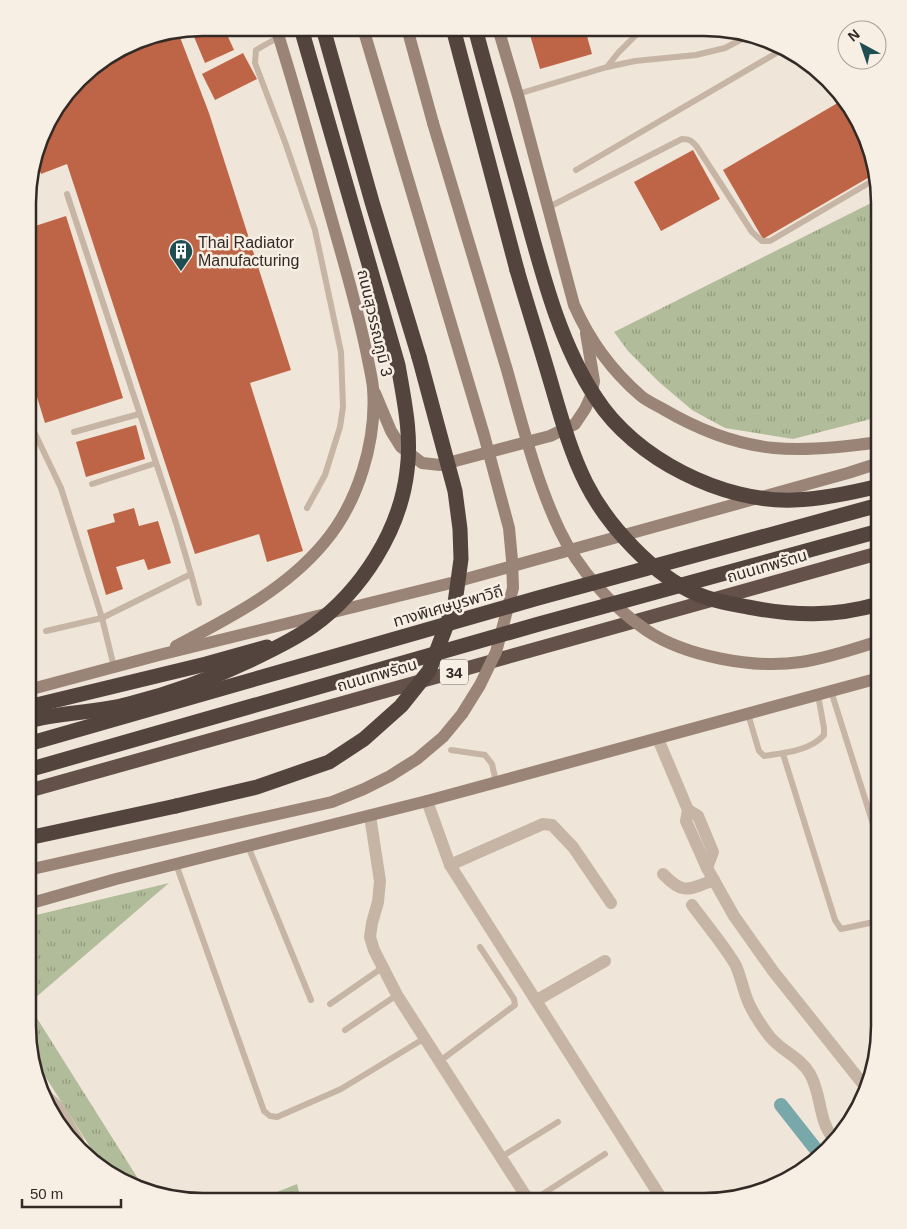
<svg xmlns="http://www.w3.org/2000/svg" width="907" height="1229" font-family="Arial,'Noto Sans Thai',sans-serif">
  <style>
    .grass { fill: url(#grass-tufts) }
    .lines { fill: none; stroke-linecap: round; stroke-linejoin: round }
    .canal { stroke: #79a8aa; stroke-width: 14 }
    .building { fill: #bf6547 }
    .service { stroke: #c6b5a5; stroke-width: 6 }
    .minor { stroke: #c6b5a5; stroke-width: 12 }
    .secondary { stroke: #9a8477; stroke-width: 12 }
    .trunk { stroke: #64524a; stroke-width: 14 }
    .motorway { stroke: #53443d; stroke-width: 15 }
    .secondary-bridge { stroke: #9a8477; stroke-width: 12 }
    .motorway-bridge { stroke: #53443d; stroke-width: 15 }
    .labels { text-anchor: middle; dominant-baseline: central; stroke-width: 5; stroke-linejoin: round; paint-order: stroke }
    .shield { fill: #f7efe4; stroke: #6e655f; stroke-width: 1 }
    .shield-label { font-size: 15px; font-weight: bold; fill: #332a26 }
    .poi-label { font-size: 16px; fill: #332a26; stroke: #f7efe4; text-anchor: start }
    .street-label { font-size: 16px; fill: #332a26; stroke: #f7efe4 }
    .rim { fill: none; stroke: #332a26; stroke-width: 2.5 }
  </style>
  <defs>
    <pattern id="grass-tufts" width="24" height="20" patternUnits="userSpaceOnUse" patternTransform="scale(1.25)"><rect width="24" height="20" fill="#b1bd9a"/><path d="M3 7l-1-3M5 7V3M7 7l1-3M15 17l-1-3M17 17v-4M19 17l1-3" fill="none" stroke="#919a7d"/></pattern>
  </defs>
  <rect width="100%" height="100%" fill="#efe5d8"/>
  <g class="grass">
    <polygon points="879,199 879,417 793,439 725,428 692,410 659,382 628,351 614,332"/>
    <polygon points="169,883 28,1004 142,1185 106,1172 36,1062 28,1026 28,917"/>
    <polygon points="297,1184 301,1200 257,1200"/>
  </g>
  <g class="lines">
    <polyline class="canal" points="781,1105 818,1152"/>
  </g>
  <g class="building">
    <polygon points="203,28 224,28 234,50 205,63 192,32"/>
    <polygon points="528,28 585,29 592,54 540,69"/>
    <polygon points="178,32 209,113 291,370 250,383 303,551 267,562 259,534 195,554 67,164 41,174 36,161 51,116 88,71 146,37"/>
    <polygon points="243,53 257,79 215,100 202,74"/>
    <polygon points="841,101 861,125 873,175 763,239 723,170"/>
    <polygon points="693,150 720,199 661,231 634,182"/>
    <polygon points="66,216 123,398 45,423 29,371 29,228"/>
    <polygon points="136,425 145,459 86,477 76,442"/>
    <polygon points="134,508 139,526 158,521 171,563 148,570 144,559 116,567 123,589 106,595 87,530 115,522 113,514"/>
  </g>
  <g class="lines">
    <g class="service">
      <polyline points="279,37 256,50 255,63 285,142 315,230 341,352 343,407 340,427 325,475 307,508"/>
      <polyline points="607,67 618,53 642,29"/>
      <polyline points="518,94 607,67 635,61 696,55 725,48 746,37"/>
      <polyline points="576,170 780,51"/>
      <path d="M547,208L682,139C690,139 692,141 697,147L752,232L762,241H770L874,180"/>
      <polyline points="29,421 61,488 102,618 114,667"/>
      <polyline points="74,432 139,414"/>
      <polyline points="92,484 156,463"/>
      <polyline points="28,490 29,479"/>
      <polyline points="191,574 199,603"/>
      <polyline points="28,577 33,573 34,564 28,548"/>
      <polyline points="46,631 102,618 191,574 176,523 67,194"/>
      <polyline points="831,691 873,824"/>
      <path d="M748,714L759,751L764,756C784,753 810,751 824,735V728L818,695"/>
      <polyline points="451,750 485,755 492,764 496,782"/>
      <polyline points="783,754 835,920 841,929 879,921"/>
      <polyline points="248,846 311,1000"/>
      <polyline points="176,864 264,1111 270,1116 277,1117 341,1089 425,1038"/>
      <polyline points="330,1004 382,968"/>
      <polyline points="345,1030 397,995"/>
      <polyline points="440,1061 515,1005 514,999 480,947"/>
      <polyline points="501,1157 558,1122"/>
      <polyline points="532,1201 605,1154"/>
    </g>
    <g class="minor">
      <polyline points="658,739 688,810 686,821 707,868 734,916 773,971 863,1084"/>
      <polyline points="427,801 450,865 663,1201"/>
      <polyline points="688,810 698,816 713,852 707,868"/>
      <polyline points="370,816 380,881 378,902 372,923 370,937 374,950 397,995 529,1201"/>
      <polyline points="450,865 543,824 552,825 573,847 611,903"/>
      <path d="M663,874C684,896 689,889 714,880"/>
      <path d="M692,905C706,924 723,944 735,964C740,974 742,985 746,996C750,1009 759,1022 767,1033C779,1051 799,1055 810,1074C822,1095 818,1120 833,1138"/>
      <polyline points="537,1000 605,961"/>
      <polyline points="44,1094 59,1108 78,1141"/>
    </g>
    <g class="secondary">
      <polyline points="407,28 433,123"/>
      <path d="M498,28L519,99L574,305C589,339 612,371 641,396C647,401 656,405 663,409C697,429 734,444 774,448C808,451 845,447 879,442"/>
      <polyline points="375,393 391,431 401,447 422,463 440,465 550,436 575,424 585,409 591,396 594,381 586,333"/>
      <path d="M176,646C229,618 285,590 324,543C358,503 377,441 373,388C372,377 369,366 367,355C359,315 348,277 337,238C317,168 298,97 276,28"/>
      <polyline points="28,690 159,655 455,582 848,473 879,463"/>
      <polyline points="28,870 126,848"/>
      <polyline points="28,904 116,879 427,801 879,678"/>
    </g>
    <polyline class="trunk" points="28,791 879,553"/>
    <g class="motorway">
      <polyline points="323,28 372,202 419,357"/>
      <polyline points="453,28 517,270"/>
      <polyline points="28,707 206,664 267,647"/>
      <polyline points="28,838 176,806"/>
    </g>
    <g class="secondary-bridge">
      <path d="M433,123C458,205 482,288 507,370C522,423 536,481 560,531C579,570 610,605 646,630C686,657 755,669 801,662C828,658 854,649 879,641"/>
      <polyline points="126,848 332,802 364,789 390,776 417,759 443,737 462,714 480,685 496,652 513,588 512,560 509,528 484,435 363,28"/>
    </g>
    <g class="motorway-bridge">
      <path d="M475,28C491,88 508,148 524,207C542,272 559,342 596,398C634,458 723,503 794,500C823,499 851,493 879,486"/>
      <path d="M517,270C528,308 540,345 551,383C561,417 570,451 586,483C607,525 654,576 697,594C713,601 731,604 748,607C794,616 834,617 879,604"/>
      <path d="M28,721C61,712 96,713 129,704C173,693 213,678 253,659C274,649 295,639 313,626C362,590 400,531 407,471C412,435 404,400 398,365L301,28"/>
      <polyline points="28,744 538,598 879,505"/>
      <polyline points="28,770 539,624 879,531"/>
      <polyline points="176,806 257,787 329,762 364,739 401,706 429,671 455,603 461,559 460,529 455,491 419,357"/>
    </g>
  </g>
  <defs>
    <g id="building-pin" transform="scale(1.25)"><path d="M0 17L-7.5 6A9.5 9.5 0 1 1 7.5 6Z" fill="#1e4e51" stroke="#f7efe4"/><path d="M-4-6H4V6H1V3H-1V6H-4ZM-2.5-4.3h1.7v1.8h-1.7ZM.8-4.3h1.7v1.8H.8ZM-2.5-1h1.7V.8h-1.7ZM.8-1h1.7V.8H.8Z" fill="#fff"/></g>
  </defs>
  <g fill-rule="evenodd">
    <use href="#building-pin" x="181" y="251"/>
  </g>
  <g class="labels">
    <rect class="shield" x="440" y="659.5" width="28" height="25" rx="4"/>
    <g class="shield-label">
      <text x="454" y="672">34</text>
    </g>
    <g class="poi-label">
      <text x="198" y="242">Thai Radiator<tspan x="198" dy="18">Manufacturing</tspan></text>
    </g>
    <g class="street-label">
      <text transform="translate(375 323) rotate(77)">ถนนสุวรรณภูมิ 3</text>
      <text transform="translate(767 566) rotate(-16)">ถนนเทพรัตน</text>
      <text transform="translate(448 606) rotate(-16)">ทางพิเศษบูรพาวิถี</text>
      <text transform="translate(377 675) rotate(-16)">ถนนเทพรัตน</text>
    </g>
  </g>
  <path d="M0 0H907V1229H0ZM203 36H704A167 167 0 0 1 871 203V1026A167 167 0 0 1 704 1193H203A167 167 0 0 1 36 1026V203A167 167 0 0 1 203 36Z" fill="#f7efe4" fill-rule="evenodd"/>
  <path class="rim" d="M203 36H704A167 167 0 0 1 871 203V1026A167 167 0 0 1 704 1193H203A167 167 0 0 1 36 1026V203A167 167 0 0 1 203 36Z"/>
  <g transform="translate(862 45) rotate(320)"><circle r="24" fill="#f7efe4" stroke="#a9a098"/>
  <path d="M0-4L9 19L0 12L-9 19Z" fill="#1e4e51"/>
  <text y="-8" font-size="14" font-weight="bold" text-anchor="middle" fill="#332a26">N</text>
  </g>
  <path d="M22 1199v8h99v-8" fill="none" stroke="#332a26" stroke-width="2.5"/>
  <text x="30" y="1199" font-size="15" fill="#332a26" stroke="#f7efe4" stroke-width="4" paint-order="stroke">50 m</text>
</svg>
